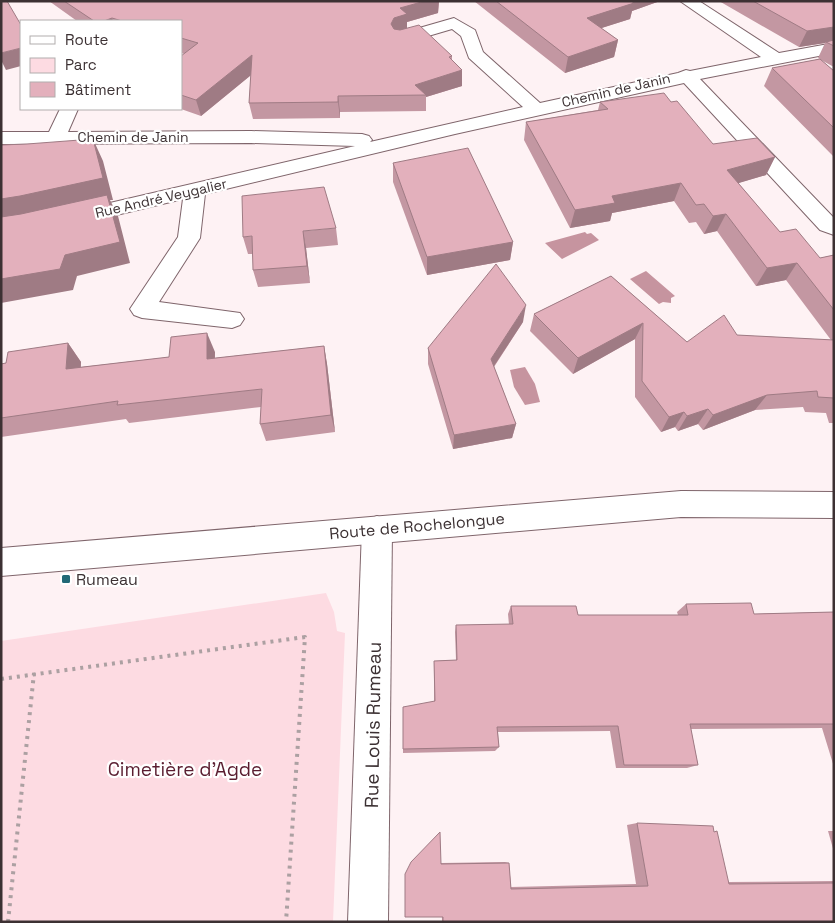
<svg xmlns="http://www.w3.org/2000/svg" width="835" height="923" font-family="'Space Grotesk',sans-serif">
  <style>
    .green { fill: #fddbe2 }
    .water { fill: #c6949f }
    .lines { fill: none; stroke-linecap: round; stroke-linejoin: round }
    .street-casing { stroke: #7f656b; stroke-width: 2 }
    .secondary-casing { stroke: #7f656b; stroke-width: 2 }
    .path { stroke: #aca0a2; stroke-width: 4; stroke-dasharray: 3 5; stroke-linecap: butt }
    .street { fill: #fff; fill-rule: evenodd }
    .secondary { fill: #fff; fill-rule: evenodd }
    .wall { fill: #c397a2 }
    .shaded-wall { fill: #9f7b84 }
    .building { fill: #e3b0bc; stroke: #9f7b84 }
    .poi-dot { fill: #226977; stroke: #fff; stroke-width: 2 }
    .labels { text-anchor: middle; dominant-baseline: central; stroke-width: 4.5; stroke-linejoin: round; paint-order: stroke }
    .far-street-label { font-size: 14px; fill: #3c3133; stroke: #fff }
    .street-label { font-size: 16px; fill: #3c3133; stroke: #fff }
    .poi-label { font-size: 16px; fill: #3c3133; stroke: #fff; text-anchor: start }
    .near-street-label { font-size: 19px; fill: #3c3133; stroke: #fff }
    .near-park-label { font-size: 19px; fill: #5a1d30; stroke: #fff }
  </style>
  <rect width="100%" height="100%" fill="#fef2f4"/>
  <polygon class="green" points="326,593 334,612 337,631 345,633 333,922 1,922 1,641"/>
  <g class="water">
    <polygon points="585,232 587,234 591,233 599,240 562,259 545,243"/>
    <polygon points="646,271 675,296 671,298 671,303 663,302 659,304 630,279"/>
    <polygon points="525,367 535,384 540,402 525,405 514,387 510,370"/>
  </g>
  <g class="lines">
    <g class="street-casing">
      <g id="street">
        <polygon points="680,1 699,1 779,53 834,43 834,53 700,79 834,218 834,235 820,230 684,83 455,134 205,194 200,238 159,302 240,313 244,319 240,325 232,328 142,318 134,315 130,309 178,237 183,199 79,224 71,222 68,217 71,212 355,146 251,143 1,144 1,132 49,132 60,109 78,109 68,132 251,131 362,134 369,136 372,140 370,142 523,107 469,58 461,36 452,29 401,44 395,43 393,39 395,35 454,18 475,30 483,52 540,103 678,73 686,70 690,71 761,57"/>
        <polygon points="377,516 387,520 392,529 388,922 348,922 362,529 367,520"/>
      </g>
    </g>
    <g class="secondary-casing">
      <polygon id="secondary" points="681,491 834,492 834,518 681,517 1,576 1,548"/>
    </g>
    <g class="path">
      <polyline points="1,679 305,637 286,922"/>
      <polyline points="8,922 34,673"/>
    </g>
    <use href="#street" class="street"/>
    <use href="#secondary" class="secondary"/>
  </g>
  <g class="wall">
    <polygon points="49,1 439,1 438,13 407,22 407,28 452,56 452,60 462,70 462,86 426,97 426,111 340,112 340,118 253,119 249,103 251,75 201,116 181,109 181,56 185,54 181,53 181,21 77,21"/>
    <polygon points="474,1 660,1 632,11 630,19 601,28 618,40 614,57 565,73"/>
    <polygon points="719,1 834,1 834,67 821,60 834,71 834,157 764,86 772,68 820,59 818,58 825,43 799,47"/>
    <polygon points="600,102 671,102 713,144 775,157 766,175 738,183 780,232 820,258 834,255 834,423 829,423 826,413 805,412 803,407 755,410 703,430 698,424 678,431 675,427 661,432 635,397 635,339 573,374 530,331 534,314 611,276 687,342 737,335 831,340 786,280 756,286 717,231 704,234 696,222 689,223 674,201 612,213 610,221 570,228 524,140 526,122 598,110"/>
    <polygon points="393,163 513,242 510,260 427,275 393,182"/>
    <polygon points="336,228 338,245 306,248 310,283 258,287 253,270 253,254 248,254 243,237"/>
    <polygon points="523,322 494,367 516,424 512,438 453,449 428,364 428,348"/>
    <polygon points="68,343 81,362 81,367 215,352 215,358 324,346 327,364 335,432 266,441 260,424 261,407 129,423 126,419 1,437 1,364 6,363"/>
    <polygon points="686,604 754,614 834,612 834,767 822,728 691,729 698,765 687,768 616,768 610,731 498,732 499,747 495,751 403,753 403,749 434,702 434,661 456,660 455,632 456,625 509,625 508,614 511,606 578,615 678,615 677,612"/>
    <polygon points="637,823 728,882 834,881 834,922 442,922 441,863 505,862 509,863 511,887 636,884 627,825"/>
    <polygon points="828,831 834,831 834,852"/>
  </g>
  <g class="shaded-wall">
    <polygon points="425,1 439,1 438,13 407,22 407,30 394,33 391,24 394,18 400,8"/>
    <polygon points="626,1 660,1 632,11 630,19 583,34 587,18"/>
    <polygon points="112,18 113,21 104,21"/>
    <polygon points="834,27 834,42 826,42 825,43 799,47 807,31"/>
    <polygon points="618,40 614,57 565,73 568,57"/>
    <polygon points="21,48 21,66 6,70 1,60 1,53"/>
    <polygon points="252,55 256,71 201,116 196,100"/>
    <polygon points="462,70 462,86 426,97 426,95 415,85"/>
    <polygon points="338,96 340,112 340,118 338,102"/>
    <polygon points="93,139 103,161 113,200 110,200 118,216 130,263 77,276 73,290 1,303 1,199"/>
    <polygon points="775,157 766,175 719,189 727,170"/>
    <polygon points="681,183 674,201 612,213 610,221 570,228 575,210 612,196"/>
    <polygon points="726,214 717,231 704,234 713,216"/>
    <polygon points="303,231 306,248 310,283 307,266"/>
    <polygon points="513,242 510,260 427,275 427,257"/>
    <polygon points="797,263 786,280 756,286 767,268"/>
    <polygon points="526,305 523,322 488,375 491,359"/>
    <polygon points="643,323 635,339 573,374 578,358"/>
    <polygon points="207,333 215,352 214,378 207,359"/>
    <polygon points="68,343 81,362 79,387 66,369"/>
    <polygon points="324,346 327,364 335,432 331,415"/>
    <polygon points="767,395 755,410 703,430 713,415"/>
    <polygon points="708,409 698,424 678,431 687,416"/>
    <polygon points="684,412 675,427 661,432 669,417"/>
    <polygon points="516,424 512,438 453,449 454,435"/>
  </g>
  <g class="building">
    <polygon points="1,1 7,1 21,25 21,48 1,53"/>
    <polygon points="64,1 425,1 400,8 407,14 394,18 391,24 394,29 400,30 419,25 452,56 449,57 462,70 415,85 426,95 338,96 338,102 249,103 252,55 196,100 181,95 181,56 198,43 181,38 181,21 122,21 112,18 104,21 94,21"/>
    <polygon points="496,1 631,1 634,3 587,18 618,40 568,57"/>
    <polygon points="753,1 834,1 834,27 807,31"/>
    <polygon points="834,40 834,46 826,42"/>
    <polygon points="820,59 834,71 834,128 772,68"/>
    <polygon points="664,93 671,102 677,101 713,144 757,138 775,157 727,170 780,232 796,229 820,258 834,255 834,310 797,263 767,268 726,214 713,216 704,204 696,205 681,183 612,196 615,203 575,210 526,122 608,109 600,102"/>
    <polygon points="93,139 103,178 20,196 1,199 1,145 27,144"/>
    <polygon points="468,148 513,242 427,257 393,163"/>
    <polygon points="324,187 336,228 303,231 307,266 253,270 252,236 243,237 242,196"/>
    <polygon points="107,195 120,242 65,255 60,269 1,279 1,217 21,214"/>
    <polygon points="496,264 526,305 491,359 516,424 454,435 428,348"/>
    <polygon points="611,276 687,342 724,315 737,335 834,340 834,398 818,397 817,391 767,395 713,415 708,409 687,416 684,412 669,417 642,381 643,323 578,358 534,314"/>
    <polygon points="207,333 207,359 324,346 331,415 260,424 262,389 117,405 118,401 1,418 1,364 6,363 8,352 68,343 66,369 169,357 171,337"/>
    <polygon points="751,603 754,614 834,612 834,724 690,724 698,765 624,765 618,726 497,727 499,747 403,749 403,707 435,701 434,661 457,660 456,625 513,624 511,606 576,606 578,615 688,615 686,604"/>
    <polygon points="637,823 713,826 714,832 717,831 729,884 834,883 834,922 443,922 443,917 405,917 405,874 411,862 440,832 441,864 509,863 511,889 648,886"/>
  </g>
  <rect class="poi-dot" x="61" y="574" width="10" height="10" rx="2.5"/>
  <g class="labels">
    <g class="far-street-label">
      <text transform="translate(616 90) rotate(-13)">Chemin de Janin</text>
      <text x="133" y="137">Chemin de Janin</text>
      <text transform="translate(161 198) rotate(-13)">Rue André Veygalier</text>
    </g>
    <g class="street-label">
      <text transform="translate(417 526) rotate(-5)">Route de Rochelongue</text>
    </g>
    <g class="poi-label">
      <text x="76" y="579">Rumeau</text>
    </g>
    <g class="near-street-label">
      <text transform="translate(373 725) rotate(-89)">Rue Louis Rumeau</text>
    </g>
    <g class="near-park-label">
      <text x="185" y="769">Cimetière d'Agde</text>
    </g>
  </g>
  <rect width="835" height="923" fill="none" stroke="#3c3133" stroke-width="5"/>
  <rect x="20" y="20" width="162" height="90" fill="#ffffff" stroke="#b1adad"/>
  <rect x="30" y="36" width="25" height="8" fill="#ffffff" stroke="#b1adad"/>
  <text x="65" y="45" font-size="15" fill="#3c3133">Route</text>
  <rect x="30" y="58" width="25" height="15" fill="#fddbe2" stroke="#b1adad"/>
  <text x="65" y="70" font-size="15" fill="#3c3133">Parc</text>
  <rect x="30" y="82" width="25" height="15" fill="#e3b0bc" stroke="#b1adad"/>
  <text x="65" y="95" font-size="15" fill="#3c3133">Bâtiment</text>
</svg>
